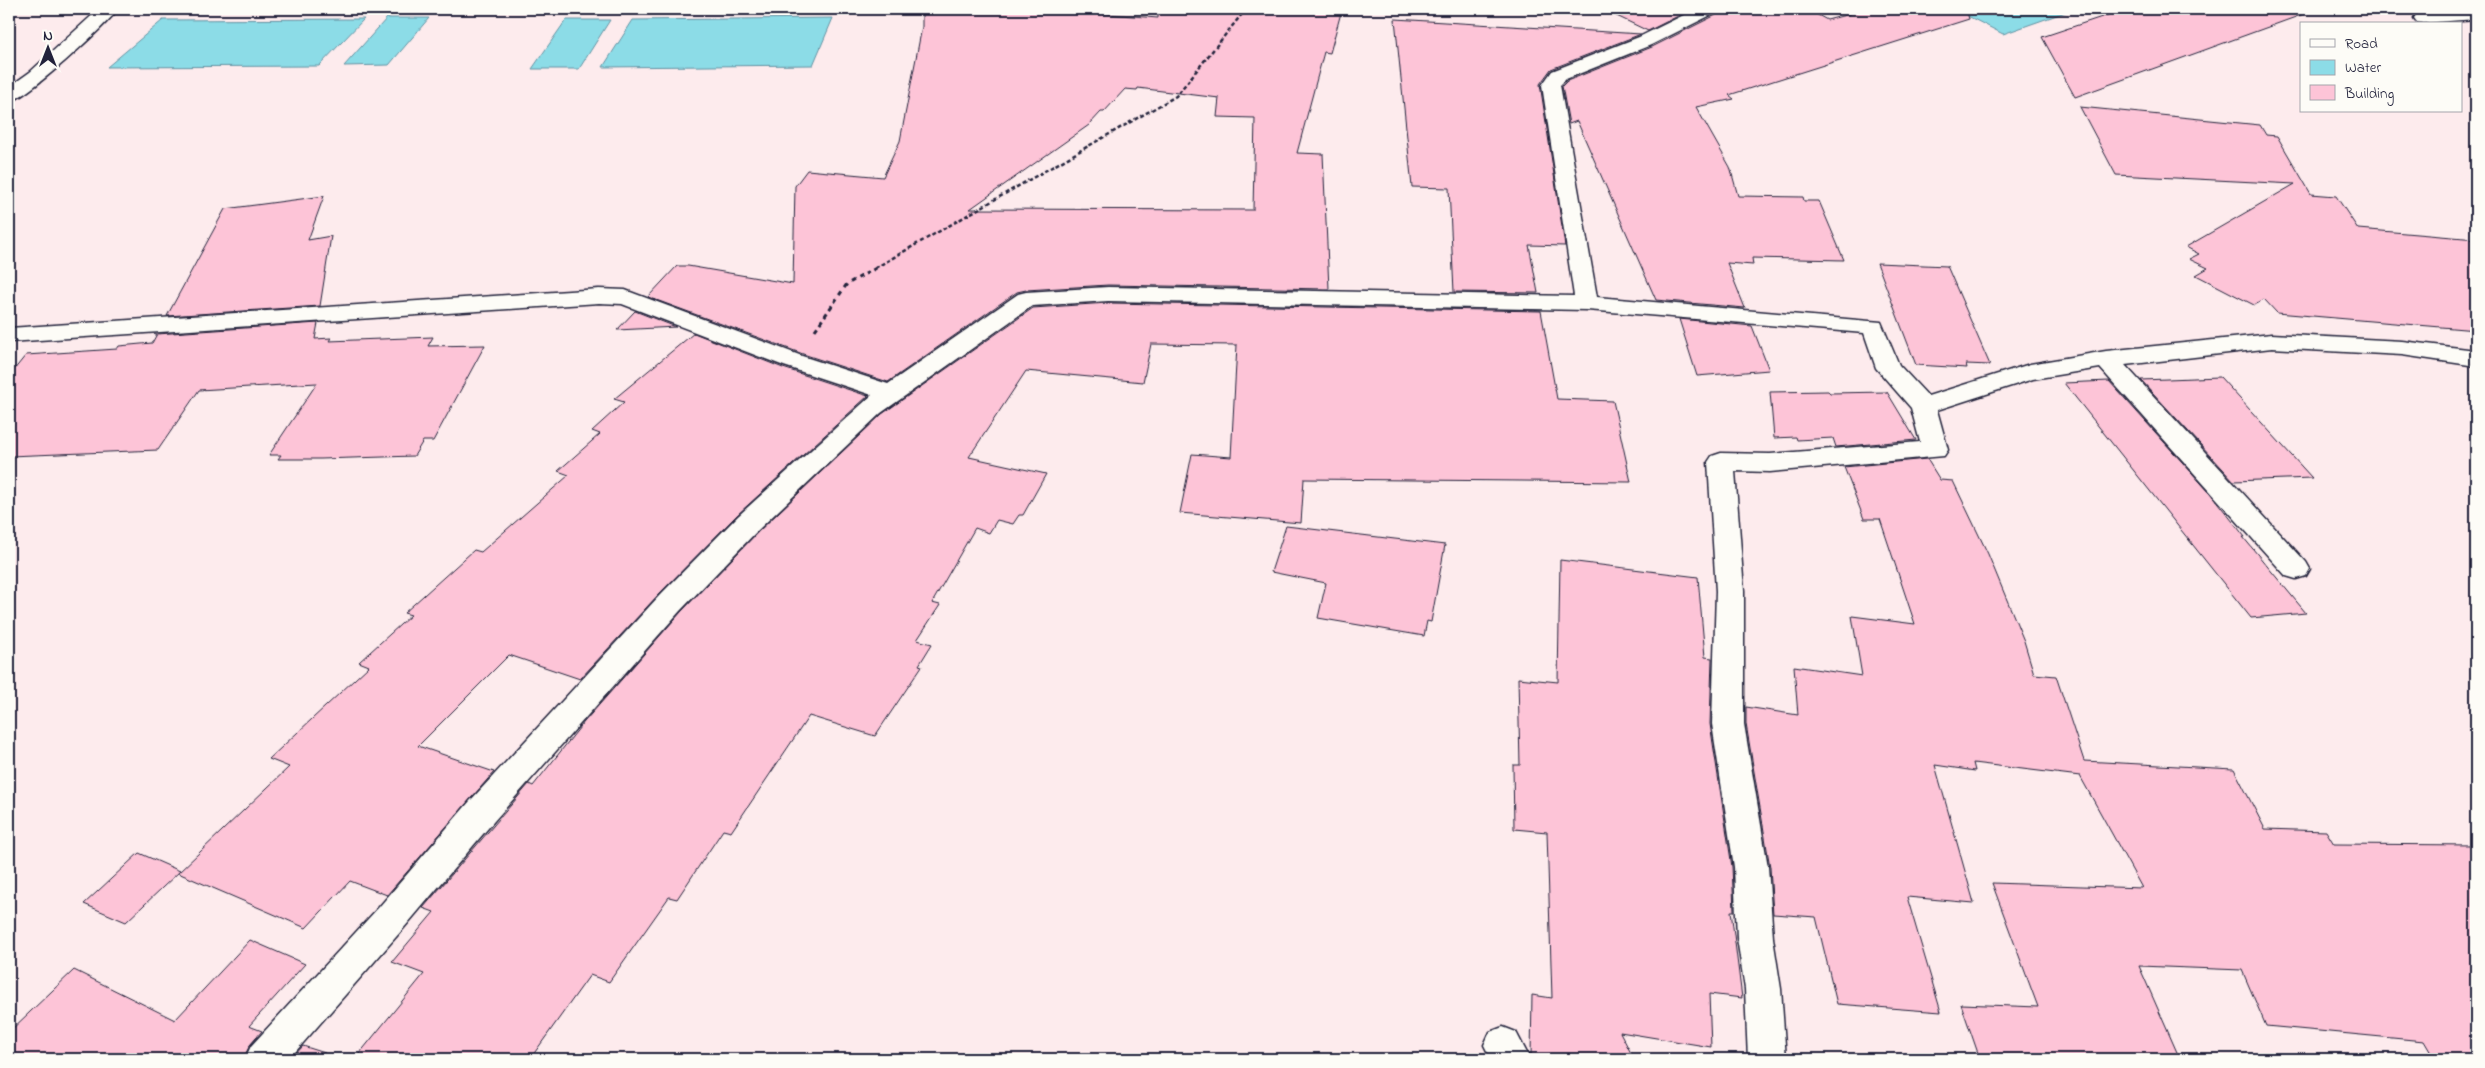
<svg xmlns="http://www.w3.org/2000/svg" width="2485" height="1068" font-family="'Indie Flower',sans-serif">
  <style>
    .water { fill: #8cdce7; stroke: #6292a2 }
    .building { fill: #fdc4d7; stroke: #22223b; fill-rule: evenodd }
    .lines { fill: none; stroke-linecap: round; stroke-linejoin: round }
    .street-casing { stroke: #22223b; stroke-width: 3 }
    .path-far1 { stroke: #22223b; stroke-width: 2.5; stroke-dasharray: 4 2.5; stroke-linecap: butt }
    .path { stroke: #22223b; stroke-width: 3; stroke-dasharray: 4.5 4; stroke-linecap: butt }
    .street { fill: #fdfcf7; fill-rule: evenodd }
  </style>
  <rect width="100%" height="100%" fill="#fdebed"/>
  <filter id="ink" filterUnits="userSpaceOnUse"><feTurbulence type="fractalNoise" baseFrequency=".02" numOctaves="2"/><feDisplacementMap in="SourceGraphic" scale="10" xChannelSelector="R" yChannelSelector="G"/><feConvolveMatrix kernelMatrix="1 2 1 2 8 2 1 2 1" color-interpolation-filters="sRGB"/></filter>
  <g filter="url(#ink)">
    <g class="water">
      <polygon points="1954,9 2074,9 2003,34"/>
      <polygon points="387,18 429,18 389,65 344,66"/>
      <polygon points="833,18 813,65 603,67 633,20"/>
      <polygon points="364,19 319,66 107,67 163,20"/>
      <polygon points="566,20 610,20 579,69 532,69"/>
    </g>
    <g class="building">
      <path d="M970,9H1044L1158,18V9H1342L1330,53L1324,52L1297,153L1323,154L1329,289L1108,285L1026,290L1017,292L888,382L803,354L648,297L677,266H688L793,284L795,186L807,170L883,177L900,141L922,27V11ZM1138,88L1219,98L1217,117L1255,118L1253,210L970,209L1089,125L1101,112H1104L1125,89L1137,90Z"/>
      <polygon points="1602,9 1692,9 1648,31"/>
      <polygon points="1720,9 1807,9 1827,20 1868,9 1966,9 1969,19 1729,95 1734,99 1696,107 1730,167 1738,196 1803,197 1804,201 1819,201 1844,260 1752,258 1753,265 1727,263 1745,308 1656,300 1577,121 1569,124 1562,86 1567,81 1652,47 1716,15"/>
      <polygon points="2126,9 2303,9 2304,14 2075,97 2042,37"/>
      <polygon points="1395,19 1641,34 1551,69 1540,84 1565,246 1529,245 1538,293 1454,292 1449,188 1412,187"/>
      <polygon points="2080,107 2260,125 2266,135 2277,136 2311,194 2336,196 2358,229 2476,239 2476,330 2277,313 2264,299 2254,305 2196,275 2208,268 2189,259 2199,254 2186,247 2295,184 2116,175"/>
      <polygon points="324,196 308,240 331,236 320,306 167,316 225,209"/>
      <polygon points="1877,263 1947,266 1990,365 1966,364 1967,368 1916,365"/>
      <polygon points="1108,303 1541,311 1557,399 1613,401 1631,482 1304,479 1301,523 1180,513 1192,454 1231,457 1237,345 1151,344 1143,382 1026,371 969,457 1046,474 1023,515 1019,515 1013,524 997,520 989,533 975,528 932,603 940,605 917,640 932,644 919,665 922,666 875,736 809,716 731,832 723,830 677,899 669,897 609,982 590,975 530,1059 355,1059 424,974 392,962 434,912 423,908 529,784 533,786 584,722 681,612 759,531 882,414 1033,308"/>
      <polygon points="635,311 676,327 617,330"/>
      <polygon points="1679,319 1752,326 1769,370 1697,376"/>
      <polygon points="318,323 315,339 331,338 329,341 433,337 428,346 485,345 433,441 423,441 414,456 321,459 278,459 281,455 269,455 317,383 199,390 158,450 9,456 9,376 26,355 117,349 119,346 152,343 157,334"/>
      <polygon points="694,333 783,368 868,396 737,515 659,594 580,679 509,655 418,746 494,772 387,895 350,881 306,928 178,873 289,767 269,759 369,666 359,662 411,615 404,613 474,550 481,552 569,475 558,471 600,434 592,431 624,402 614,399"/>
      <polygon points="2220,377 2312,478 2234,481 2141,380"/>
      <polygon points="2109,381 2210,493 2245,537 2243,537 2306,613 2251,618 2064,383"/>
      <polygon points="1828,391 1830,393 1887,392 1916,440 1836,447 1833,438 1797,440 1796,437 1774,438 1770,392"/>
      <polygon points="1927,459 1940,480 1953,481 1988,554 2024,641 2034,674 2056,676 2084,761 2234,769 2265,829 2326,831 2334,844 2476,845 2476,1059 2434,1058 2424,1041 2266,1026 2242,970 2139,966 2180,1059 1980,1059 1961,1004 2038,1007 1992,883 2142,888 2080,776 1973,763 1975,771 1935,765 1974,903 1907,897 1941,1012 1837,1004 1816,917 1773,914 1770,867 1746,724 1746,707 1798,715 1794,666 1862,676 1852,616 1915,624 1880,519 1864,519 1844,467"/>
      <polygon points="1286,526 1445,545 1431,622 1427,621 1424,636 1318,618 1326,583 1271,572"/>
      <polygon points="1560,560 1698,577 1705,657 1712,658 1710,724 1732,867 1734,911 1731,911 1742,998 1709,994 1711,1047 1620,1032 1634,1059 1532,1059 1531,1056 1532,995 1552,998 1547,832 1514,829 1513,765 1520,765 1518,678 1558,682"/>
      <polygon points="139,853 180,871 126,922 84,904"/>
      <polygon points="250,940 305,964 249,1026 262,1031 250,1045 243,1059 9,1059 9,1032 74,970 175,1020"/>
      <polygon points="303,1046 325,1053 324,1059 291,1059"/>
    </g>
    <g class="lines">
      <g class="street-casing">
        <g id="street">
          <path d="M99,9H118C106,26 27,98 9,102V87L30,72Z"/>
          <polygon points="1696,9 1718,9 1715,13 1651,45 1566,79 1560,85 1597,297 1881,322 1899,365 1928,396 2030,364 2106,351 2272,334 2402,341 2476,350 2476,366 2402,355 2272,348 2125,365 2306,562 2310,569 2306,576 2296,579 2286,576 2100,368 2033,379 1937,410 1948,450 1944,456 1770,472 1735,471 1744,591 1744,724 1768,867 1773,938 1781,989 1786,1059 1748,1059 1745,989 1737,938 1734,867 1712,724 1716,591 1708,462 1712,456 1721,453 1770,454 1920,442 1911,408 1876,368 1864,333 1587,310 1108,301 1032,306 881,413 758,530 680,611 494,821 403,929 289,1059 245,1059 251,1046 379,907 470,801 660,595 738,516 872,395 784,366 622,304 599,303 9,342 9,328 599,289 625,290 802,356 888,384 1018,294 1026,292 1108,287 1574,296 1542,85 1552,71 1639,37"/>
          <polygon points="2476,9 2476,19 2423,23 2417,22 2414,18 2417,14 2423,13"/>
          <polygon points="1503,1027 1516,1032 1530,1059 1491,1059 1484,1045 1490,1032"/>
        </g>
      </g>
      <polyline class="path-far1" points="875,268 1176,96 1246,9"/>
      <polyline class="path" points="815,330 847,284 878,267"/>
      <use href="#street" class="street"/>
    </g>
  </g>
  <rect width="2485" height="1068" fill="none" stroke="#fdfcf7" stroke-width="30"/>
  <rect x="15" y="15" width="2455" height="1038" fill="none" stroke="#22223b" stroke-width="2" filter="url(#ink)"/>
  <rect x="2300" y="22" width="162" height="90" fill="#fdfcf7" stroke="#a5a5ac"/>
  <rect x="2310" y="39" width="25" height="8" fill="#fdfcf7" stroke="#a5a5ac"/>
  <text x="2345" y="48" font-size="15" fill="#22223b">Road</text>
  <rect x="2310" y="60" width="25" height="15" fill="#8cdce7" stroke="#a5a5ac"/>
  <text x="2345" y="72" font-size="15" fill="#22223b">Water</text>
  <rect x="2310" y="85" width="25" height="15" fill="#fdc4d7" stroke="#a5a5ac"/>
  <text x="2345" y="98" font-size="15" fill="#22223b">Building</text>
  <g transform="translate(48 48)" stroke="#fdfcf7" stroke-width="4" paint-order="stroke">
  <path d="M0-4L9 19L0 12L-9 19Z" fill="#22223b"/>
  <text y="-8" font-size="14" font-weight="bold" text-anchor="middle" fill="#22223b">N</text>
  </g>
</svg>
